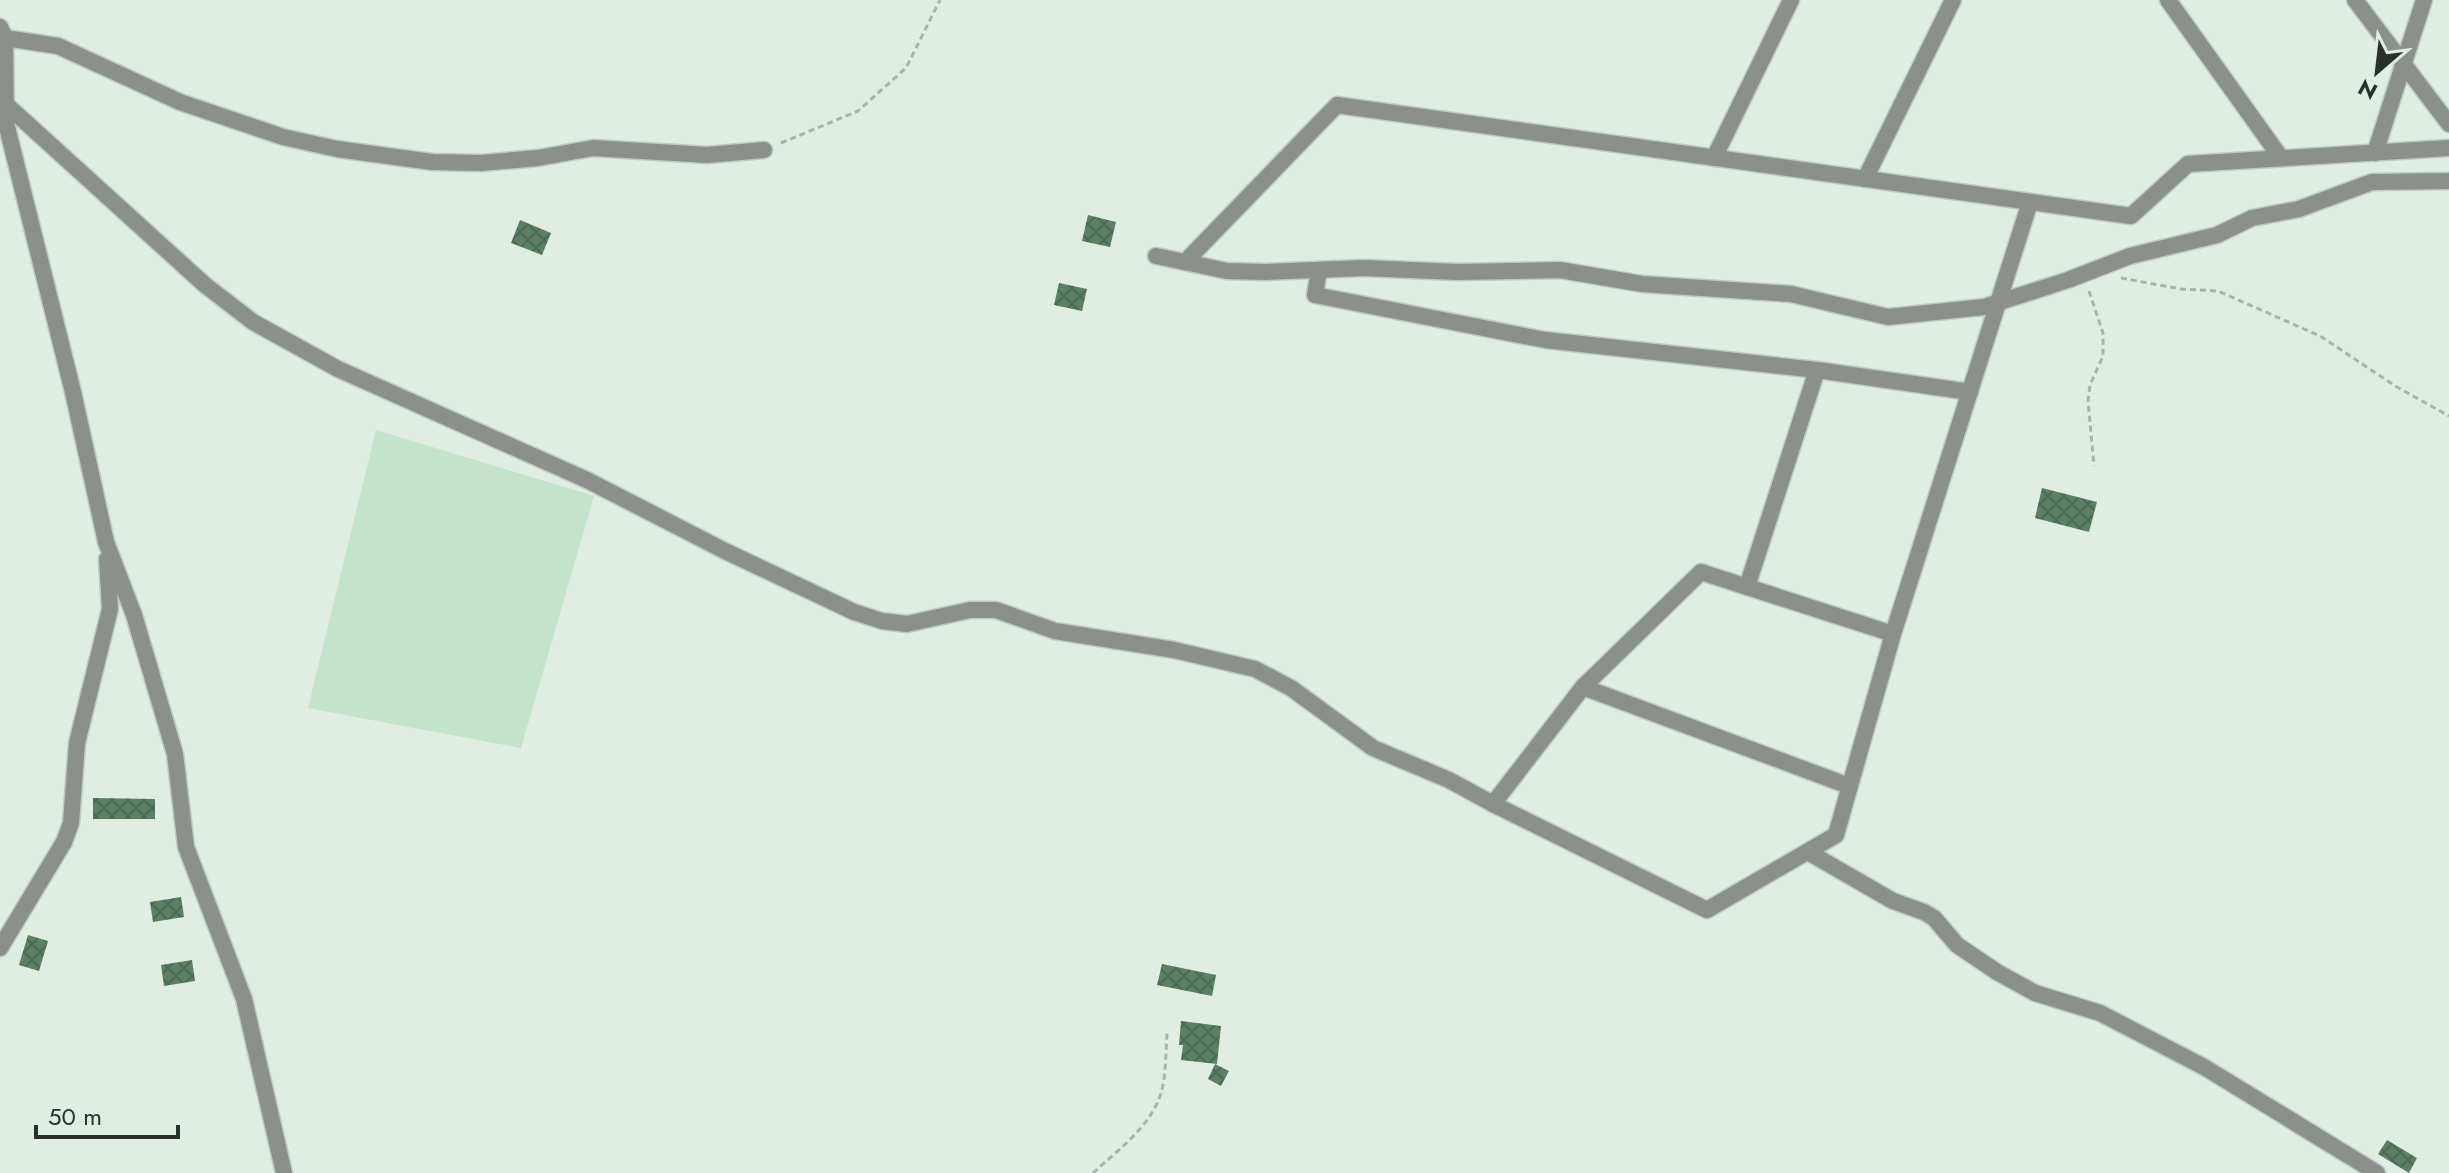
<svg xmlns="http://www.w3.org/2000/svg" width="2449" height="1173" font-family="Jost,sans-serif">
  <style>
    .green { fill: #c3e3ca }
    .building { fill: url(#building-cross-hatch) }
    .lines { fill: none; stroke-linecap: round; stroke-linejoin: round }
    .street-casing { stroke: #bfcbc2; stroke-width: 19 }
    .path { stroke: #a8b3ab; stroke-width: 3; stroke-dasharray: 6 4; stroke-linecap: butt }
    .street { stroke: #8b908c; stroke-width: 16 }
  </style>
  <defs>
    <pattern id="building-cross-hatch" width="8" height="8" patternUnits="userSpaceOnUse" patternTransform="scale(2)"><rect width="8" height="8" fill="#5c8065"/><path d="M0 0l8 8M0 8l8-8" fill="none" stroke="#4c6953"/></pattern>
  </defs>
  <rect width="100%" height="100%" fill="#e0ede3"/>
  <polygon class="green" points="376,430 594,496 521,748 308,708"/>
  <g class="building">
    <polygon points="1088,215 1116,222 1110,247 1082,241"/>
    <polygon points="520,220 551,233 542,255 511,243"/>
    <polygon points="1059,283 1087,289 1082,311 1054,305"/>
    <polygon points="2042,488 2097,502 2089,532 2035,518"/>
    <polygon points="93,798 155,799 155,819 93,819"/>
    <polygon points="181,897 184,917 153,922 150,902"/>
    <polygon points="28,935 48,941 39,971 19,965"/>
    <polygon points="192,960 195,981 164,986 161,965"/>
    <polygon points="1162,964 1216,975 1212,996 1157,985"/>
    <polygon points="1181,1021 1221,1026 1217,1064 1181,1060 1183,1045 1179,1045"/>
    <polygon points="1215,1064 1229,1071 1221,1086 1208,1079"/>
    <polygon points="2387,1140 2417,1158 2409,1173 2378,1154"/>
  </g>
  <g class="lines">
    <g class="street-casing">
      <g id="street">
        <polyline points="2168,0 2281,158"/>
        <polyline points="2355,0 2449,124"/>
        <polyline points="0,27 5,38 6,123 73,392 106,542 134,615 175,754 186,847 244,999 284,1173"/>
        <polyline points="5,38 58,46 180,102 283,137 337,149 432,162 481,163 538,158 593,148 707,155 764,150"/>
        <polyline points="0,99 205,285 253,322 338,369 587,480 725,551 854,612 882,621 907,624 970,610 996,610 1055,631 1174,650 1255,669 1291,688 1373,748 1449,780 1493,804"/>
        <polyline points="2375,153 2424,0"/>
        <polyline points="1714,158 1791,0"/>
        <polyline points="1865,179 1953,0"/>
        <polyline points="1156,256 1227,271 1265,272 1364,268 1457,272 1560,270 1642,284 1791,294 1888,317 1984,307 2068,280 2130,256 2217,235 2252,218 2299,209 2372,182 2449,181"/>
        <polyline points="1185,262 1337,105 2131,216 2188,164 2449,148"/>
        <polyline points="1319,270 1315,295 1545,340 1817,370 1970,392"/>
        <polyline points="1747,587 1817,370"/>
        <polyline points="1893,634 1701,572 1583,687 1493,804 1707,910 1836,835 1893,634 2030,202"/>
        <polyline points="1583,687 1849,786"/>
        <polyline points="1808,852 1893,901 1924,912 1934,918 1957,945 1997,972 2035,993 2100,1013 2204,1067 2377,1173"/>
        <polyline points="0,948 64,842 71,823 77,743 110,609 107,559"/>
      </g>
    </g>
    <g class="path">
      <polyline points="781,143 858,111 906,68 940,0"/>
      <polyline points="2121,278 2181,289 2218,291 2320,336 2397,387 2449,416"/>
      <polyline points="2089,291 2103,333 2103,356 2090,385 2088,401 2094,466"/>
      <path d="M1093,1173C1120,1148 1156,1123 1163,1085C1166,1068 1166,1050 1167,1033"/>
    </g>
    <use href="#street" class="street"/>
  </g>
  <g transform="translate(2377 72) rotate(208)" stroke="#e0ede3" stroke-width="6" paint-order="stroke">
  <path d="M0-6L14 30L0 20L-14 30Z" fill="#2b302c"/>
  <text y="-12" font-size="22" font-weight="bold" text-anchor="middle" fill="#2b302c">N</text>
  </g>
  <path d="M36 1125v12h142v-12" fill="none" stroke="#2b302c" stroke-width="4"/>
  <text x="48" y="1125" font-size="24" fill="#2b302c" stroke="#e0ede3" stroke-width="6" paint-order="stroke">50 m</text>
</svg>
